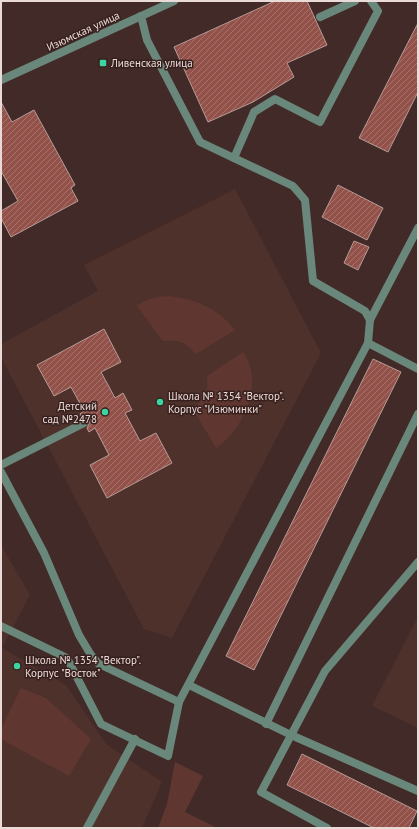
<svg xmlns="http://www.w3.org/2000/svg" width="419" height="829" font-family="'PT Sans',sans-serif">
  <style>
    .built { fill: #4f312c }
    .park { fill: #603630 }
    .building { fill: url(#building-hatch); stroke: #b79a96 }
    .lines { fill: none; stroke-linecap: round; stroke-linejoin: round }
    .service { stroke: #69877a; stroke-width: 8 }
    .tertiary { stroke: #69877a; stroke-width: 8 }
    .poi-dot { fill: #3dd4a3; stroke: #37201d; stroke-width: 1.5 }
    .labels { text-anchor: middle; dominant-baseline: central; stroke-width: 3; stroke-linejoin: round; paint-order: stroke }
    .street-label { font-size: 11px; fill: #eadad8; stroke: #37201d }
    .poi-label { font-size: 11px; fill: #eadad8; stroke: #37201d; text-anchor: start }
  </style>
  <defs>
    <pattern id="building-hatch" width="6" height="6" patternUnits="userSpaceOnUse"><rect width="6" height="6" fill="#92524a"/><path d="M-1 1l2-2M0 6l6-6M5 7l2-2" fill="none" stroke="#a7726c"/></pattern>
  </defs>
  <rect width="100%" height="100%" fill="#412a27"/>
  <g class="built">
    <polygon points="235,189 321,353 172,638 144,629 1,357 1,344 98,291 84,265"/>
    <polygon points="1,545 30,595 2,648 66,685 106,744 162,782 142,828 1,828"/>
    <polygon points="418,617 418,728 372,706"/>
  </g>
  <g class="park">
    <path d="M168,296C195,299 218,308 235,330L196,354C184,342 181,339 163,341L137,306C147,298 156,297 168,296Z"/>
    <path d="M243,352C265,382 244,429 216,448L193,409C205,396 209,394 207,376Z"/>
    <polygon points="21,688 46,698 91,739 69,776 1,739 1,729"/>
    <polygon points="175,762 203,776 185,812 217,828 158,828 167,804"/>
  </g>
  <g class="building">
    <polygon points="275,1 307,1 327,45 287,63 294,77 253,102 208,122 174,47"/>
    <polygon points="418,23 418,92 388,152 359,138"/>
    <polygon points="1,102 12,122 34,110 75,185 71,188 78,201 11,237 1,218 1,211 18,201 1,171"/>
    <polygon points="338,185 383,208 367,240 322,217"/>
    <polygon points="354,241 369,247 358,270 344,263"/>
    <polygon points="104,329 121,362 101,372 115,398 123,393 132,410 125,413 140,441 156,433 172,463 107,498 90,465 109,455 95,428 89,432 87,428 89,424 89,421 87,418 82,418 80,414 84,411 71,387 54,396 37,365"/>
    <polygon points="373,359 401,372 254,670 226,656"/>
    <polygon points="302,754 417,811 409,828 374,828 287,785"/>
  </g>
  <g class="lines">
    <g class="service">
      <polyline points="320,17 355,1"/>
      <polyline points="234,158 254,112 275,99 320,122 378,11 371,1"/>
      <polyline points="370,320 418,228"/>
      <polyline points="368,343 418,369"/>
      <polyline points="1,465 84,423"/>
      <polyline points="1,472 44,553 79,635 91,655 99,664 179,702"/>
      <polyline points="1,626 67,658 101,724 168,756 179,702 368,343 370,320 365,311 313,281 305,200 293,186 200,142 147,40 141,16"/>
      <polyline points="189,685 291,735 418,791"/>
      <polyline points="266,724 418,414"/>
      <polyline points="87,828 135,739"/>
      <polyline points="327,828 261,792 325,671 418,562"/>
    </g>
    <polyline class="tertiary" points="1,80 174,1"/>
  </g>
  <g class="poi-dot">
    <rect x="99" y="59" width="8" height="8" rx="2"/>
    <circle cx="160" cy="402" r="4"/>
    <circle cx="105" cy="412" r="4"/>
    <circle cx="17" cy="666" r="4"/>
  </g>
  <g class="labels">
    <g class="street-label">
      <text transform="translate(83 31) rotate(-25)">Изюмская улица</text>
    </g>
    <g class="poi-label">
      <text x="111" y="63">Ливенская улица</text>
      <text x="168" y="396">Школа № 1354 "Вектор".<tspan x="168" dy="13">Корпус "Изюминки"</tspan></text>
      <text x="97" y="406" text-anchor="end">Детский<tspan x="97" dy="13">сад №2478</tspan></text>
      <text x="25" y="660">Школа № 1354 "Вектор".<tspan x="25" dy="13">Корпус "Восток"</tspan></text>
    </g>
  </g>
  <rect width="419" height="829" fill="none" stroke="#eadad8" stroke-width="4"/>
</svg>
